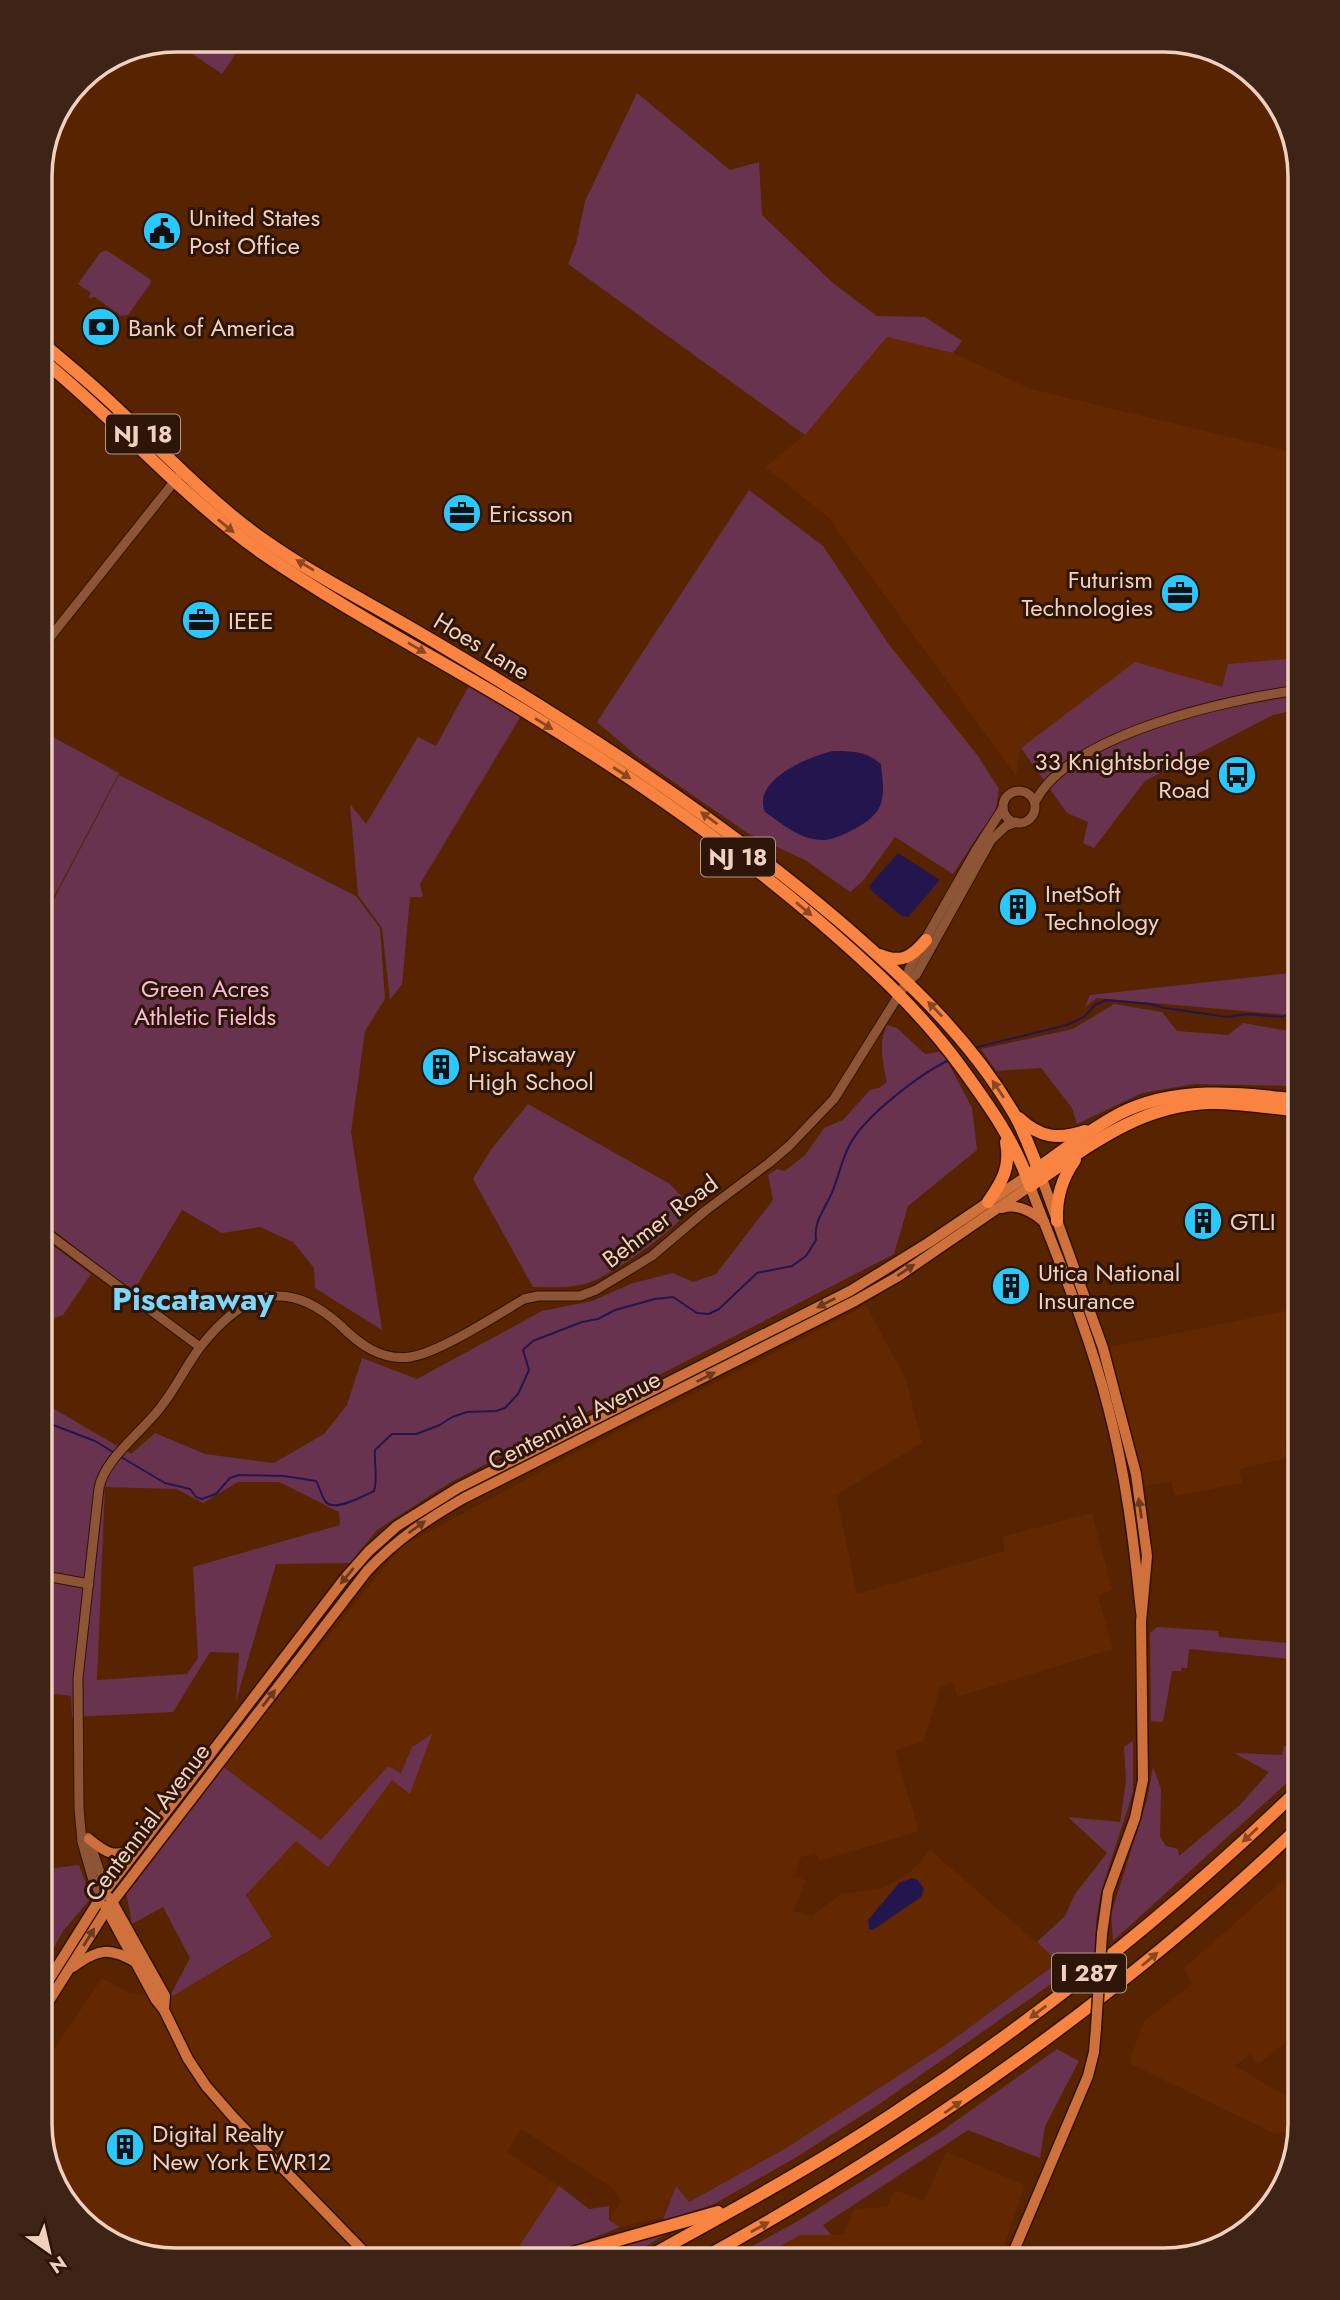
<svg xmlns="http://www.w3.org/2000/svg" width="1340" height="2300" font-family="Jost,sans-serif">
  <style>
    .built { fill: #642800 }
    .green { fill: #693350; fill-rule: evenodd }
    .water { fill: #23164f }
    .lines { fill: none; stroke-linecap: round; stroke-linejoin: round }
    .stream { stroke: #23164f; stroke-width: 2 }
    .minor-casing { stroke: #301304; stroke-width: 11 }
    .major-casing { stroke: #301304; stroke-width: 13 }
    .highway-casing { stroke: #301304; stroke-width: 15 }
    .minor { stroke: #8d5435; stroke-width: 9 }
    .major { stroke: #ce713c; stroke-width: 10 }
    .highway { stroke: #f98441; stroke-width: 12 }
    .major-bridge-casing { stroke: #301304; stroke-width: 13; stroke-linecap: butt }
    .major-bridge { stroke: #ce713c; stroke-width: 10 }
    .oneway { fill: #894722 }
    .oneway2 { fill: #6d3a1d }
    .labels { text-anchor: middle; dominant-baseline: central; stroke-width: 6; stroke-linejoin: round; paint-order: stroke }
    .shield { fill: #2d1508; stroke: #b69888; stroke-width: 2 }
    .shield-label { font-size: 23px; font-weight: bold; fill: #f1d0bf }
    .poi-label { font-size: 24px; fill: #f1d0bf; stroke: #2d1508; text-anchor: start }
    .street-label { font-size: 24px; fill: #f1d0bf; stroke: #2d1508 }
    .park-label { font-size: 24px; fill: #f6bbd8; stroke: #2d1508 }
    .district-label { font-size: 32px; font-weight: bold; fill: #7fd7fd; stroke: #2d1508 }
    .rim { fill: none; stroke: #f1d0bf; stroke-width: 3.5 }
  </style>
  <rect width="100%" height="100%" fill="#572300"/>
  <g class="built">
    <polygon points="887,337 953,353 1031,389 1300,454 1300,658 1228,664 1222,687 1021,747 1016,776 827,516 765,467 805,435"/>
    <polygon points="866,1305 906,1380 922,1443 836,1495 857,1594 1005,1551 1002,1537 1092,1513 1112,1590 1098,1595 1113,1649 957,1697 953,1682 941,1686 923,1741 895,1751 919,1831 819,1861 816,1853 801,1857 794,1875 806,1881 793,1911 812,1916 841,1894 883,1888 910,1873 930,1850 1058,1961 947,2044 788,2147 688,2202 676,2186 663,2217 620,2227 609,2220 621,2201 613,2188 521,2129 507,2152 559,2186 510,2260 168,2259 101,2237 54,2184 40,2124 40,2070 102,1978 130,1993 169,1998 272,1938 246,1895 296,1841 328,1867 392,1780 410,1793 431,1735 412,1747 401,1773 388,1766 321,1840 222,1766 402,1546 547,1468 783,1349"/>
    <polygon points="1300,1308 1300,1440 1285,1443 1288,1458 1239,1469 1242,1483 1175,1496 1171,1481 1145,1486 1108,1347"/>
    <polygon points="1288,1876 1300,1887 1300,2031 1258,2064 1250,2054 1235,2066 1300,2104 1299,2128 1275,2134 1129,2063 1144,2021 1193,1983 1183,1969"/>
    <polygon points="946,2152 1025,2185 999,2260 756,2260 800,2235 843,2235 854,2209 887,2207 895,2190 924,2201"/>
  </g>
  <g class="green">
    <polygon points="176,40 245,40 222,74 173,41"/>
    <polygon points="637,93 730,170 759,162 762,215 834,284 877,316 925,317 962,341 953,353 887,337 805,435 568,264 576,244 585,201"/>
    <polygon points="106,250 151,280 150,284 128,315 121,316 95,297 88,298 91,293 78,284 100,253"/>
    <polygon points="749,490 823,546 890,646 978,756 999,789 995,816 979,834 953,874 895,837 864,880 850,892 805,860 749,834 639,758 597,722"/>
    <polygon points="1300,658 1300,709 1273,715 1145,781 1094,848 1083,843 1088,822 1067,813 1021,748 1135,662 1222,687 1228,664"/>
    <polygon points="471,682 522,714 420,884 423,897 410,897 402,984 390,1000 382,928 358,895 350,804 366,824 418,737 436,746"/>
    <polygon points="40,730 119,773 40,923"/>
    <polygon points="119,775 356,896 380,928 385,999 365,1031 351,1132 382,1330 315,1288 314,1268 293,1242 260,1227 222,1233 182,1210 133,1292 40,1220 40,926"/>
    <polygon points="1300,972 1300,1016 1097,998 1085,1007 1090,995"/>
    <polygon points="1114,1004 1162,1012 1177,1031 1228,1035 1243,1023 1300,1033 1300,1078 1295,1086 1194,1084 1142,1093 1077,1124 1072,1108 1041,1068 996,1071 981,1049 1073,1029"/>
    <path d="M887,1025L897,1028L925,1054L942,1051L972,1108L977,1150L908,1206L894,1254L451,1482L377,1530L350,1563L276,1564L236,1701L239,1653L210,1652L173,1712L72,1717L71,1696L40,1692V1397L44,1403L131,1454L155,1433L205,1454L274,1463L324,1434L347,1405L362,1358L417,1379L542,1311L592,1301L633,1283L673,1273L693,1282L716,1274L773,1200L768,1175L777,1169L785,1171L805,1155L824,1128L843,1120L870,1090L879,1088L887,1082C883,1064 878,1042 887,1025ZM238,1482H279L339,1512L340,1525L193,1567L198,1658L187,1674L97,1680L105,1487L176,1489L203,1503Z"/>
    <path d="M528,1104L670,1184L689,1204C688,1224 613,1273 593,1281C574,1289 553,1287 533,1287L473,1179L490,1151Z"/>
    <polygon points="40,1236 91,1274 63,1315 40,1323"/>
    <polygon points="1157,1627 1218,1631 1219,1637 1300,1644 1300,1660 1189,1649 1187,1668 1181,1668 1181,1671 1172,1671 1163,1722 1151,1721 1150,1633"/>
    <polygon points="432,1734 410,1794 392,1780 328,1867 296,1841 246,1895 272,1937 169,1998 190,1958 163,1907 132,1924 126,1891 222,1766 321,1840 388,1766 401,1773 412,1747"/>
    <polygon points="1133,1741 1133,1792 1101,1892 1096,1922 1098,1951 878,2105 795,2158 714,2204 662,2222 676,2186 689,2202 788,2147 947,2044 1058,1962 1037,1942 1065,1916 1075,1894 1107,1853 1068,1817 1120,1822 1126,1781 1124,1747"/>
    <polygon points="1300,1743 1300,1771 1113,1941 1111,1914 1147,1800 1153,1767 1161,1789 1160,1837 1166,1846 1178,1849 1179,1856 1240,1805 1269,1772 1234,1753 1282,1755 1284,1746 1299,1746"/>
    <polygon points="79,1865 91,1898 63,1931 44,1965 40,1961 40,1870"/>
    <polygon points="1057,2049 1079,2061 1045,2126 1040,2158 968,2130 823,2225 831,2235 800,2235 756,2260 727,2260 798,2221 939,2133"/>
    <polygon points="559,2186 589,2209 609,2206 609,2220 620,2227 539,2260 510,2260"/>
    <polygon points="667,2233 624,2260 579,2260"/>
  </g>
  <g class="water">
    <path d="M833,751C852,751 866,751 881,764C882,777 886,795 879,808C873,822 839,839 824,840C802,841 782,824 765,812C751,780 810,756 833,751Z"/>
    <polygon points="898,853 940,880 908,917 902,916 873,892 869,886"/>
    <polygon points="912,1878 918,1880 924,1889 921,1897 873,1930 869,1929 868,1920 899,1883"/>
  </g>
  <g class="lines">
    <g class="stream">
      <polyline points="973,1048 1067,1025 1084,1017 1095,1005 1106,1000 1150,1004 1165,1008 1228,1017 1246,1014 1281,1017 1300,1012"/>
      <polyline points="40,1420 95,1441 113,1452"/>
      <path d="M121,1457L165,1483L190,1489L196,1497L202,1499L216,1494L230,1478L239,1475L284,1476L316,1481C320,1487 321,1496 326,1502C334,1512 364,1496 374,1491C378,1479 374,1464 375,1450L392,1434H416L440,1425L452,1417L467,1412L496,1411L505,1408L518,1394L529,1370L523,1350L533,1341L582,1322L598,1319L615,1310L655,1299L673,1297L697,1313L709,1314L719,1309L757,1273L792,1266L806,1256L816,1240C813,1221 826,1208 833,1190C839,1175 842,1159 850,1144C866,1115 920,1074 949,1060"/>
    </g>
    <g class="minor-casing">
      <g id="minor">
        <polyline points="40,650 177,478"/>
        <circle cx="1019" cy="807" r="16"/>
        <path d="M1035,802C1069,734 1229,699 1300,690"/>
        <polyline points="907,982 916,975 991,840 1006,826 1016,822"/>
        <polyline points="40,1228 200,1347"/>
        <polyline points="40,1575 89,1584"/>
        <polyline points="88,1837 106,1890"/>
        <path d="M101,1897L92,1877L82,1842L79,1808L78,1678L99,1488C105,1457 145,1430 163,1404C177,1386 187,1364 201,1346C243,1293 286,1276 340,1325C359,1344 381,1361 410,1357C439,1353 497,1315 524,1299L538,1296H580L596,1290L652,1256L705,1211L769,1163L789,1146L834,1099L907,982L909,969L930,931L976,850L1003,808"/>
      </g>
    </g>
    <g class="major-casing">
      <g id="major">
        <polyline points="1042,1179 1103,1348 1136,1474 1147,1556 1141,1622 1143,1780 1135,1818 1108,1892 1102,1934"/>
        <path d="M1002,1208C1017,1203 1033,1212 1044,1222"/>
        <path d="M89,1839C106,1853 116,1860 136,1846"/>
        <polyline points="110,1898 165,1996 164,2010"/>
        <polyline points="105,1906 156,2000 164,2010 188,2059 206,2086 234,2118 372,2260"/>
        <path d="M73,1967C99,1948 110,1947 137,1963"/>
        <polyline points="40,1994 101,1897 345,1578 369,1551 397,1526 458,1488 850,1291 928,1243 1027,1176"/>
        <path d="M40,2015L107,1909L367,1571C397,1539 426,1520 464,1498L855,1301L897,1277L1030,1186C1058,1259 1089,1332 1108,1407C1126,1475 1134,1543 1141,1612"/>
        <polyline points="1010,2260 1088,2076 1094,2052 1096,2028"/>
      </g>
    </g>
    <g class="highway-casing">
      <g id="highway">
        <path d="M40,341C62,360 85,378 106,398C158,446 206,499 264,540C318,578 379,608 435,642C578,727 712,813 839,921C905,978 968,1036 1013,1112C1025,1132 1033,1157 1042,1179"/>
        <path d="M40,358C117,420 181,496 262,553C345,610 435,657 521,709C625,772 727,842 820,922C872,967 921,1012 961,1067C988,1104 1016,1143 1030,1186C1087,1148 1136,1106 1208,1103C1238,1102 1270,1108 1300,1111"/>
        <path d="M880,955C901,964 912,957 926,940"/>
        <path d="M1019,1118C1040,1138 1059,1140 1085,1131"/>
        <path d="M1034,1171C1061,1152 1089,1130 1119,1114C1176,1085 1239,1093 1300,1100"/>
        <path d="M988,1202C1002,1182 1011,1167 1006,1142"/>
        <path d="M1057,1221C1056,1199 1062,1178 1075,1160"/>
        <polyline points="557,2260 576,2252 718,2212"/>
        <path d="M643,2260C727,2213 811,2168 891,2115C1037,2019 1174,1910 1300,1788"/>
        <path d="M700,2260C917,2140 1120,1998 1300,1826"/>
      </g>
    </g>
    <use href="#minor" class="minor"/>
    <use href="#major" class="major"/>
    <use href="#highway" class="highway"/>
    <g class="major-bridge-casing">
      <polyline id="major-bridge" points="1096,2028 1102,1934"/>
    </g>
    <use href="#major-bridge" class="major-bridge"/>
  </g>
  <defs><path id="oneway-solid" d="M-6-.8H1V-3.2L6.5 0L1 3.2V.8H-6Z" transform="scale(1.75)"/></defs>
  <g class="oneway">
    <use href="#oneway-solid" transform="translate(226 526) rotate(39)"/>
    <use href="#oneway-solid" transform="translate(305 565) rotate(-149)"/>
    <use href="#oneway-solid" transform="translate(417 648) rotate(31)"/>
    <use href="#oneway-solid" transform="translate(544 724) rotate(32)"/>
    <use href="#oneway-solid" transform="translate(622 773) rotate(33)"/>
    <use href="#oneway-solid" transform="translate(709 818) rotate(-144)"/>
    <use href="#oneway-solid" transform="translate(804 909) rotate(40)"/>
    <use href="#oneway-solid" transform="translate(935 1009) rotate(-134)"/>
    <use href="#oneway-solid" transform="translate(998 1089) rotate(-124)"/>
    <use href="#oneway-solid" transform="translate(1250 1835) rotate(137)"/>
    <use href="#oneway-solid" transform="translate(1150 1959) rotate(-40)"/>
    <use href="#oneway-solid" transform="translate(1038 2012) rotate(143)"/>
    <use href="#oneway-solid" transform="translate(953 2107) rotate(-35)"/>
    <use href="#oneway-solid" transform="translate(760 2227) rotate(-29)"/>
  </g>
  <g class="oneway2">
    <use href="#oneway-solid" transform="translate(906 1270) rotate(-34)"/>
    <use href="#oneway-solid" transform="translate(826 1303) rotate(153)"/>
    <use href="#oneway-solid" transform="translate(706 1377) rotate(-27)"/>
    <use href="#oneway-solid" transform="translate(1140 1508) rotate(-98)"/>
    <use href="#oneway-solid" transform="translate(417 1527) rotate(-36)"/>
    <use href="#oneway-solid" transform="translate(347 1576) rotate(130)"/>
    <use href="#oneway-solid" transform="translate(269 1698) rotate(-52)"/>
    <use href="#oneway-solid" transform="translate(89 1937) rotate(-58)"/>
  </g>
  <defs>
    <g id="civic-disc" transform="scale(2.0125)"><circle r="9.5" fill="#29c8ff" stroke="#2d1508"/><path d="M-.6-6.5H3V-4.5H.6V-3L4-1V1h2V6H-6V1h2V-1L-.6-3ZM-1.2 2.5V6h2.4V2.5Z" fill="#111"/></g>
    <g id="bank-disc" transform="scale(2.0125)"><circle r="9.5" fill="#29c8ff" stroke="#2d1508"/><path d="M-6-4H6V4H-6ZM0-2.3a2.3 2.3 0 1 0 0 4.6a2.3 2.3 0 1 0 0-4.6Z" fill="#111"/></g>
    <g id="office-disc" transform="scale(2.0125)"><circle r="9.5" fill="#29c8ff" stroke="#2d1508"/><path d="M-6-3h4V-5.5h4V-3h4V5H-6ZM-1-4.5V-3h2v-1.5ZM-6 0V1H6V0Z" fill="#111"/></g>
    <g id="bus-disc" transform="scale(2.0125)"><circle r="9.5" fill="#29c8ff" stroke="#2d1508"/><path d="M-5-6H5V4H4V6H2V4H-2V6H-4V4H-5ZM-3.5-4V0h7V-4ZM-3.5 1.2v1.5H-2V1.2ZM2 1.2v1.5H3.5V1.2Z" fill="#111"/></g>
    <g id="building-disc" transform="scale(2.0125)"><circle r="9.5" fill="#29c8ff" stroke="#2d1508"/><path d="M-4-6H4V6H1V3H-1V6H-4ZM-2.5-4.3h1.7v1.8h-1.7ZM.8-4.3h1.7v1.8H.8ZM-2.5-1h1.7V.8h-1.7ZM.8-1h1.7V.8H.8Z" fill="#111"/></g>
  </defs>
  <g fill-rule="evenodd">
    <use href="#civic-disc" x="162" y="231"/>
    <use href="#bank-disc" x="101" y="327"/>
    <use href="#office-disc" x="462" y="513"/>
    <use href="#office-disc" x="1180" y="593"/>
    <use href="#office-disc" x="201" y="620"/>
    <use href="#bus-disc" x="1237" y="775"/>
    <use href="#building-disc" x="1018" y="907"/>
    <use href="#building-disc" x="441" y="1067"/>
    <use href="#building-disc" x="1203" y="1221"/>
    <use href="#building-disc" x="1011" y="1286"/>
    <use href="#building-disc" x="125" y="2147"/>
  </g>
  <g class="labels">
    <g class="shield">
      <rect x="106" y="414.5" width="74" height="39" rx="5"/>
      <rect x="701" y="837.5" width="74" height="39" rx="5"/>
      <rect x="1052" y="1953.5" width="74" height="39" rx="5"/>
    </g>
    <g class="shield-label">
      <text x="143" y="434">NJ 18</text>
      <text x="738" y="857">NJ 18</text>
      <text x="1089" y="1973">I 287</text>
    </g>
    <g class="poi-label">
      <text x="189" y="217">United States<tspan x="189" dy="28">Post Office</tspan></text>
      <text x="128" y="327">Bank of America</text>
      <text x="489" y="513">Ericsson</text>
      <text x="1153" y="579" text-anchor="end">Futurism<tspan x="1153" dy="28">Technologies</tspan></text>
      <text x="228" y="620">IEEE</text>
      <text x="1210" y="761" text-anchor="end">33 Knightsbridge<tspan x="1210" dy="28">Road</tspan></text>
      <text x="1045" y="893">InetSoft<tspan x="1045" dy="28">Technology</tspan></text>
      <text x="468" y="1053">Piscataway<tspan x="468" dy="28">High School</tspan></text>
      <text x="1230" y="1221">GTLI</text>
      <text x="1038" y="1272">Utica National<tspan x="1038" dy="28">Insurance</tspan></text>
      <text x="152" y="2133">Digital Realty<tspan x="152" dy="28">New York EWR12</tspan></text>
    </g>
    <g class="street-label">
      <text transform="translate(482 646) rotate(31)">Hoes Lane</text>
      <text transform="translate(660 1221) rotate(-37)">Behmer Road</text>
      <text transform="translate(574 1420) rotate(-27)">Centennial Avenue</text>
      <text transform="translate(147 1822) rotate(-53)">Centennial Avenue</text>
    </g>
    <g class="park-label">
      <text x="205" y="988">Green Acres<tspan x="205" dy="28">Athletic Fields</tspan></text>
    </g>
    <g class="district-label">
      <text x="193" y="1299">Piscataway</text>
    </g>
  </g>
  <path d="M0 0H1340V2300H0ZM176 52H1164A124 124 0 0 1 1288 176V2124A124 124 0 0 1 1164 2248H176A124 124 0 0 1 52 2124V176A124 124 0 0 1 176 52Z" fill="#3d2417" fill-rule="evenodd"/>
  <path class="rim" d="M176 52H1164A124 124 0 0 1 1288 176V2124A124 124 0 0 1 1164 2248H176A124 124 0 0 1 52 2124V176A124 124 0 0 1 176 52Z"/>
  <g transform="translate(49 2251) rotate(146)" stroke="#2d1508" stroke-width="5" paint-order="stroke">
  <path d="M0-5L12 26L0 18L-12 26Z" fill="#f1d0bf"/>
  <text y="-10" font-size="19" font-weight="bold" text-anchor="middle" fill="#f1d0bf">N</text>
  </g>
</svg>
